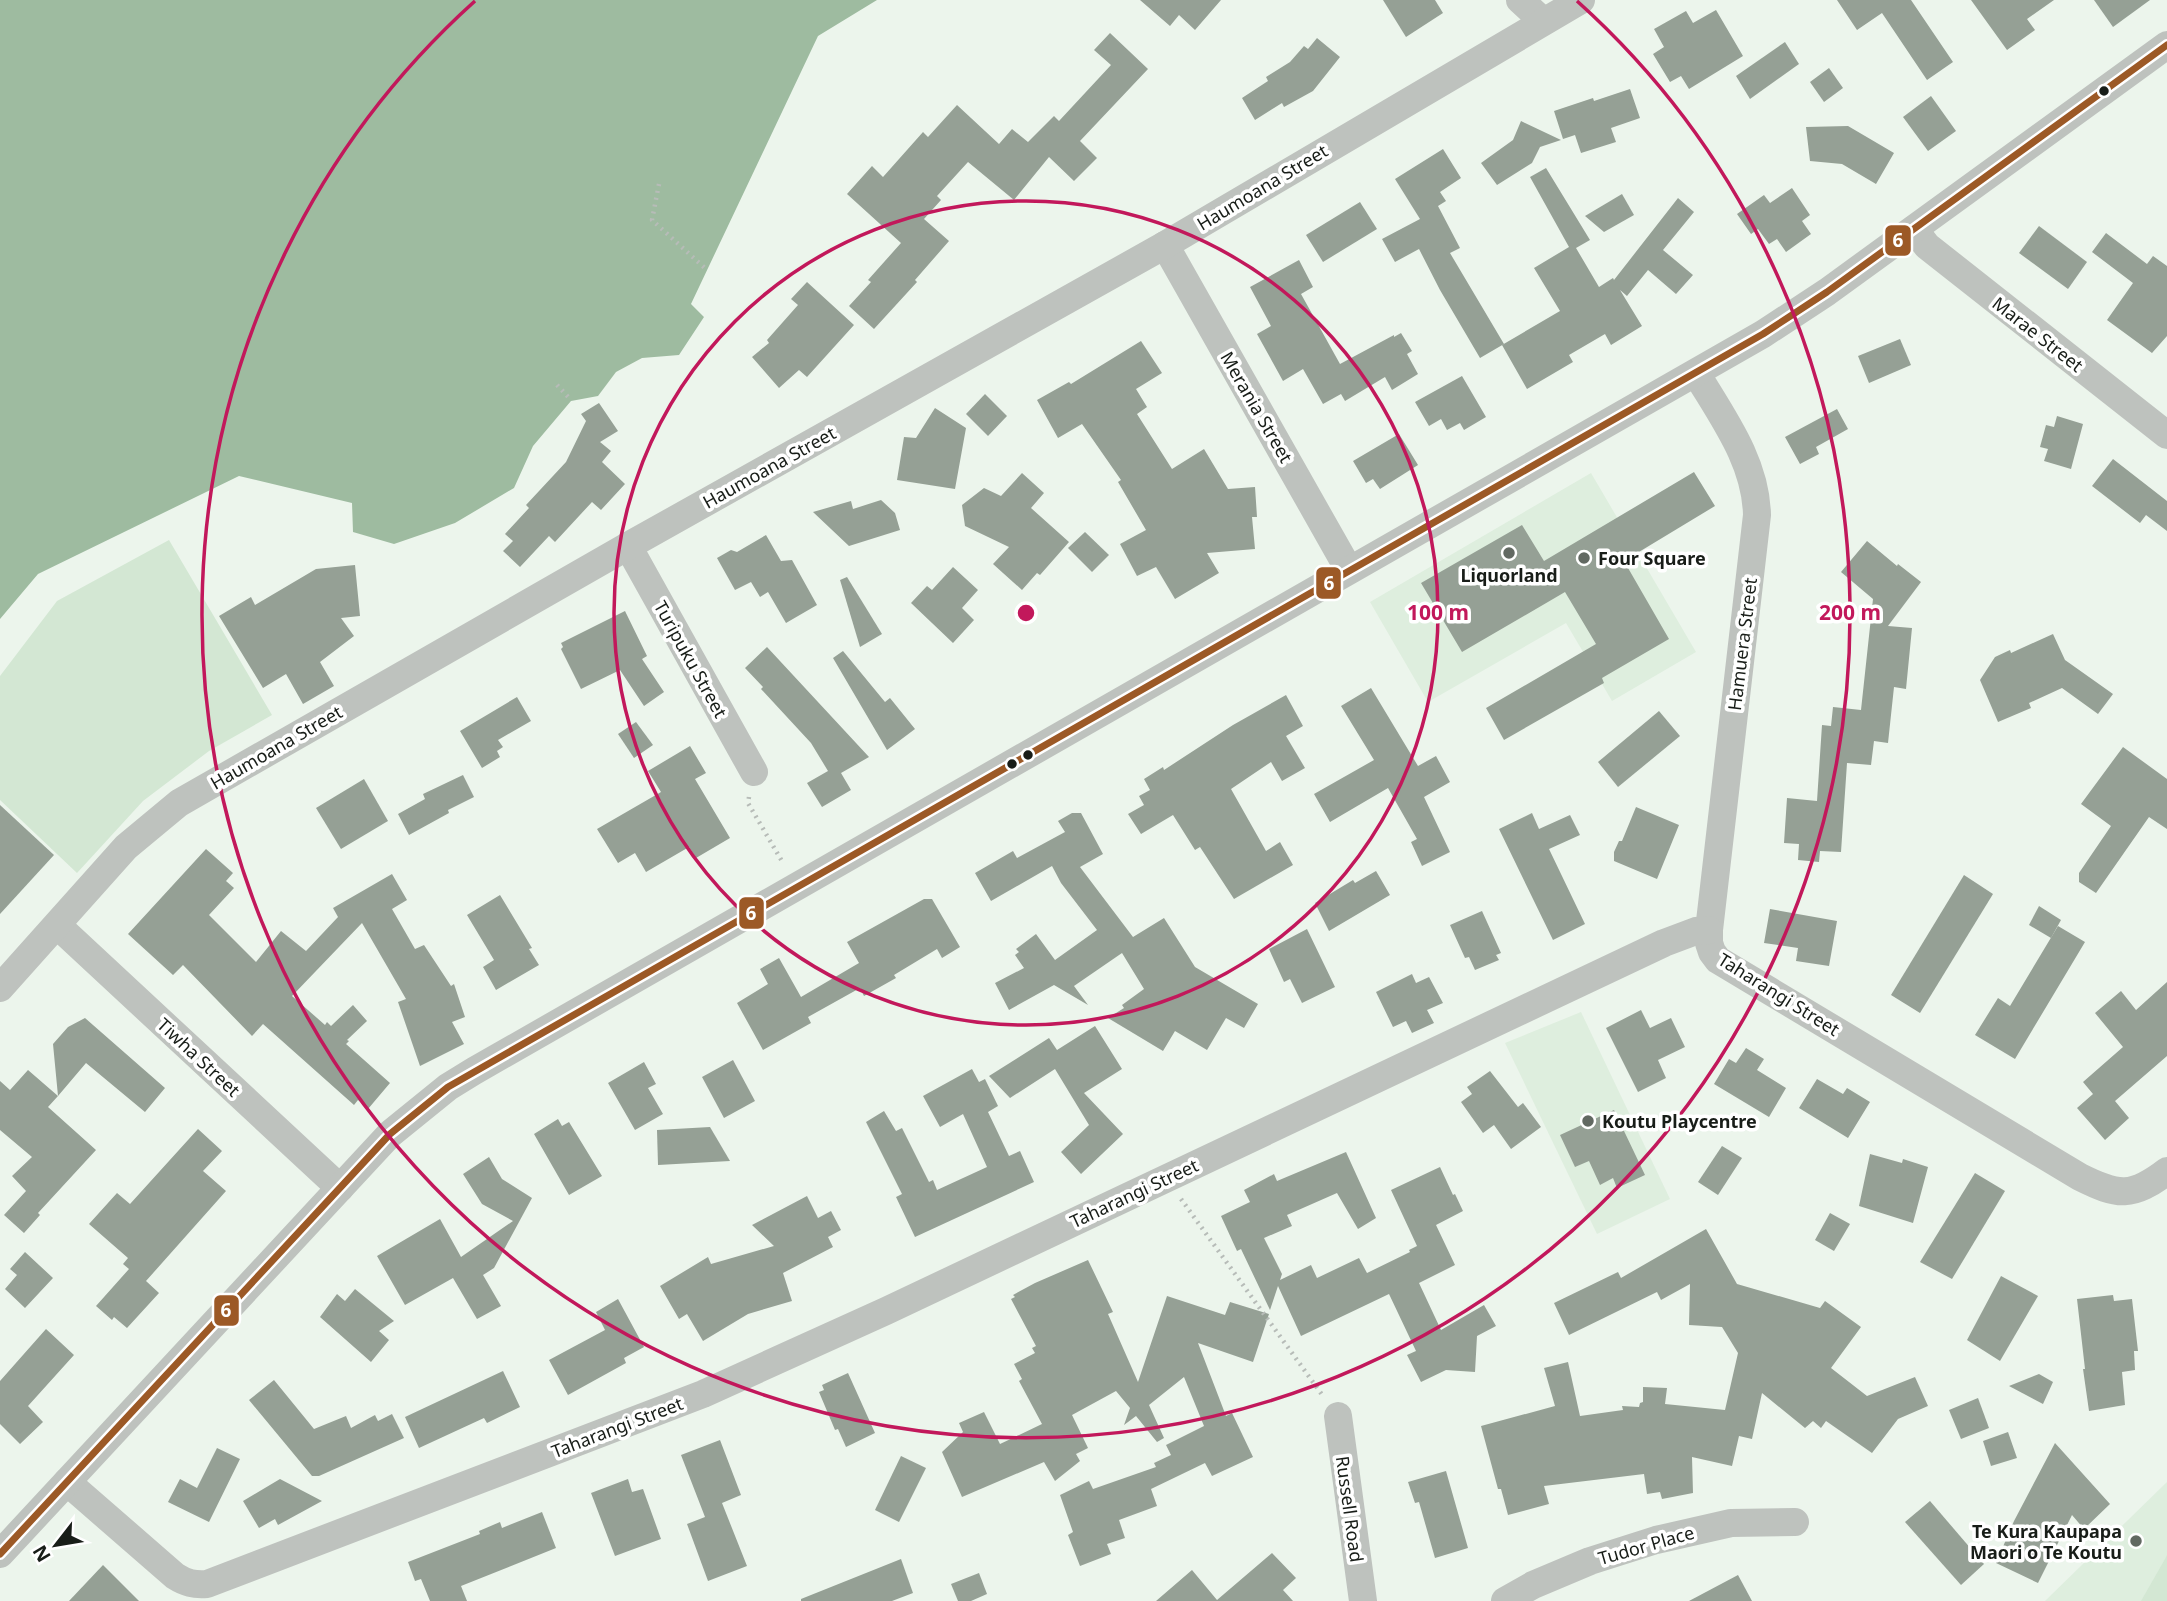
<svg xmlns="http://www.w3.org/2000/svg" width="2167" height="1601" font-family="'Noto Sans',sans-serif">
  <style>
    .built { fill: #deeede }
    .green { fill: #d3e7d3 }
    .water { fill: #9ebba0 }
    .building { fill: #95a095 }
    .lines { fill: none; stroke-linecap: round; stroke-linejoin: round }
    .path { stroke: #b7bcb8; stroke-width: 4.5; stroke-dasharray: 2 5; stroke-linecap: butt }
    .minor { stroke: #bec2be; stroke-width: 28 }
    .bus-1-casing { stroke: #fff; stroke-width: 12 }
    .bus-1 { stroke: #9c5926; stroke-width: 7 }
    .ring { fill: none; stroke: #c2185b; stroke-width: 3.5 }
    .bus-dot { fill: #181d18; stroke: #fff; stroke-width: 2.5 }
    .poi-dot { fill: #626962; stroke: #fff; stroke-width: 2.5 }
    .labels { text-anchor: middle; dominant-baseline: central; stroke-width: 7; stroke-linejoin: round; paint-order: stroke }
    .street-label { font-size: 18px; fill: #181d18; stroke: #fff }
    .poi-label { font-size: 18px; font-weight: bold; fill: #181d18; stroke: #fff; text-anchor: start }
    .centre { fill: #c2185b; stroke: #fff; stroke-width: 3.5 }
    .ring-label { font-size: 21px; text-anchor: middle; font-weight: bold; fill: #c2185b; stroke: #fff; stroke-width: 7; stroke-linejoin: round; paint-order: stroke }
    .line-badge { stroke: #fff; stroke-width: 2.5 }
    .badge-label { font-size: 19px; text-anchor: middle; font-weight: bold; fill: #fff }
  </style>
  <rect width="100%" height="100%" fill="#ecf5ec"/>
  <g class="built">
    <polygon points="1591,473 1696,652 1612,701 1566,623 1428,702 1370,602"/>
    <polygon points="1581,1012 1670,1199 1597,1234 1505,1043"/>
    <polygon points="2167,1482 2167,1601 2045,1601"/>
  </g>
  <g class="green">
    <polygon points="169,540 272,715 209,751 143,801 77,873 0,800 0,676 57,601"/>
    <polygon points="2167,1555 2167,1601 2141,1601 2165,1559"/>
  </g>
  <polygon class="water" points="0,0 877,0 818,36 691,304 704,317 679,355 642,358 616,372 598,396 571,401 533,446 514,488 455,523 394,544 353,532 352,503 239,476 38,574 0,619"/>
  <g class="building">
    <polygon points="1140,0 1221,0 1195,30 1179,15 1170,26"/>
    <polygon points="1383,0 1435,0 1443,13 1406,37"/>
    <polygon points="1837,0 1911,0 1953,62 1927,80 1882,13 1857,30"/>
    <polygon points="1971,0 2054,0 2027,19 2035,30 2007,50"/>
    <polygon points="2094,0 2150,0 2113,27"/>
    <polygon points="1716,10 1743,56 1689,89 1681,76 1670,82 1653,54 1664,47 1654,29 1686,11 1693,23"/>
    <polygon points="1110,33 1148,69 1080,141 1097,158 1074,181 1049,157 1014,200 968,162 937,196 941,200 924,219 949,241 915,280 917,282 874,329 849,306 871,282 868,280 901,243 847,194 872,166 883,177 923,132 928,137 957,105 999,144 1012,129 1028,142 1054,116 1059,121 1111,65 1094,50"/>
    <polygon points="1317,38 1340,57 1313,91 1284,107 1282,103 1255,120 1242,98 1268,81 1266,77 1290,62 1304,46 1308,49"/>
    <polygon points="1785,42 1799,64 1750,99 1736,76"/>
    <polygon points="1829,68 1843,88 1824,102 1810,82"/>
    <polygon points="1630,89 1640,118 1611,128 1616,142 1581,153 1575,135 1563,139 1554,111 1593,98 1594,101"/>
    <polygon points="1931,96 1956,131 1928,151 1903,117"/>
    <polygon points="1521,121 1561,140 1540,147 1532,163 1497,185 1481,163 1513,140"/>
    <polygon points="1848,126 1894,153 1876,184 1842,164 1810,161 1806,127"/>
    <polygon points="1443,149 1461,178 1440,192 1446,201 1438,206 1460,248 1450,253 1504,344 1480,358 1440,290 1419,249 1395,262 1382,239 1420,219 1395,179"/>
    <polygon points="1546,168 1590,240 1576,248 1599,287 1613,278 1614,280 1678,198 1694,212 1663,250 1693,275 1676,294 1648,270 1627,296 1620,290 1642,326 1611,345 1605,334 1569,355 1573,362 1527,389 1502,345 1560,311 1534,268 1569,247 1530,177"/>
    <polygon points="1792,188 1810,215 1802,221 1811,234 1786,252 1777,239 1769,244 1758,229 1751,234 1737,214 1764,195 1770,203"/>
    <polygon points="1622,194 1634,215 1604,232 1585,216"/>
    <polygon points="1360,202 1377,229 1323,262 1306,235"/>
    <polygon points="2039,226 2087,262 2068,289 2019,253"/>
    <polygon points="2106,233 2147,264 2153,256 2167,266 2167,336 2152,353 2107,320 2133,283 2092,252"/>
    <polygon points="1299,260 1313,287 1301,294 1340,364 1394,335 1394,337 1401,333 1412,351 1407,354 1418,374 1392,390 1385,377 1345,401 1341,394 1323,404 1303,369 1283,381 1257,334 1271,326 1250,287"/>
    <polygon points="807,282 854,325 807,377 799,370 779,388 752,357 769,343 767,340 798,305 791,299"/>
    <polygon points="1900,339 1911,365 1869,383 1858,356"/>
    <polygon points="1141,341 1162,373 1136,389 1147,407 1137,414 1172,469 1204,449 1228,489 1255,487 1257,517 1252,517 1255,549 1207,553 1219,573 1175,599 1156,567 1137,576 1120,544 1146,530 1118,482 1121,480 1082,424 1058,438 1037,400 1069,382 1071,384"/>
    <polygon points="1462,376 1486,417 1464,430 1460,423 1447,430 1441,419 1429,426 1415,402"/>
    <polygon points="985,394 1007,416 988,436 966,414"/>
    <polygon points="599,403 618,431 600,442 611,451 602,462 625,484 601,510 592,502 555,542 549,536 520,567 503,551 513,541 505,534 529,508 526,505 566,462 586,421 581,414"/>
    <polygon points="935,408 966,428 955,489 897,480 904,437 916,438"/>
    <polygon points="1837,409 1848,429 1816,447 1819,454 1800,464 1785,437"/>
    <polygon points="2057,416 2083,424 2071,469 2044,461 2048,449 2040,447 2046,425 2054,427"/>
    <polygon points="1399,434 1418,465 1380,489 1373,479 1366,483 1353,461"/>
    <polygon points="2113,459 2167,501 2167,531 2146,515 2140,523 2092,486"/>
    <polygon points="1694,472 1715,506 1624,561 1669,639 1602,678 1604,683 1504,740 1486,708 1596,644 1565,592 1462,652 1421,583 1522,525 1544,561"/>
    <polygon points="1022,473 1044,493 1031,508 1069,542 1040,575 1037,573 1022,590 993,564 1009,547 965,526 962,505 984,488 1001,496"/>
    <polygon points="881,500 895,513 900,530 849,546 813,512 851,501 853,509"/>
    <polygon points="1085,532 1109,555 1092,572 1068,548"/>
    <polygon points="766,535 781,561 792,560 817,605 786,623 768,592 760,597 751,582 735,590 717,558 731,550 737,552"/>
    <polygon points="1867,541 1897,566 1898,564 1921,582 1888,626 1912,628 1906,689 1894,687 1888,743 1874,741 1871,765 1847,763 1841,852 1820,851 1819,862 1798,860 1799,844 1784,843 1787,798 1817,801 1822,725 1831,726 1833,707 1861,710 1873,599 1841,572"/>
    <polygon points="355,565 360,616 341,618 354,636 320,662 334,686 303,704 286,674 263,688 219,616 251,597 255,605 316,569"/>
    <polygon points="953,567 978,590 962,608 974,620 953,643 911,603 927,586 932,590"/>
    <polygon points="847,577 882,634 860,647 840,580"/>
    <polygon points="625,611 647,656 642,659 664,692 644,706 620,670 581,689 561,649 563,647 561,643"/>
    <polygon points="2053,634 2065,660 2113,694 2098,714 2062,688 2029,703 2031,708 1998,722 1980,680 1995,657 2010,650 2011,653"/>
    <polygon points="767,647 869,757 841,773 851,790 822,807 807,783 828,771 811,743 761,689 763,687 745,668"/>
    <polygon points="843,651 885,702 890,698 915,729 887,750 833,658"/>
    <polygon points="1371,688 1418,766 1436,756 1450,782 1424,797 1450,852 1422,866 1411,842 1417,839 1388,788 1330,822 1314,794 1374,760 1341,706"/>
    <polygon points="1286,695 1303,726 1286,736 1305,768 1282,781 1271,762 1231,789 1266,851 1280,842 1293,865 1234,899 1200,847 1195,850 1173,815 1141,834 1128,814 1144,805 1139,796 1150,790 1144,779 1163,767 1164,770 1233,725"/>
    <polygon points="517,697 531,721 498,740 503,747 497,751 500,757 482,768 460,731"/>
    <polygon points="1659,711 1680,736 1618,787 1598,762"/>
    <polygon points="636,722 653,745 634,758 618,734"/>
    <polygon points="690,746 706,773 695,779 730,838 696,858 689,847 646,872 635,853 618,863 597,829 661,792 648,771"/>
    <polygon points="2123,747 2167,779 2167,829 2149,817 2096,893 2079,882 2079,873 2111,826 2081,804"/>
    <polygon points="463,775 474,797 448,810 449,813 409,835 398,814 425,799 423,794"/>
    <polygon points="364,779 388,821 341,849 316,808"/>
    <polygon points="0,805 54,855 0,914"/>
    <polygon points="1636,807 1679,825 1657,879 1614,861 1614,852 1619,841 1622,841"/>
    <polygon points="1072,813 1081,813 1103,854 1080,867 1133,937 1164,918 1195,967 1258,1004 1244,1028 1226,1018 1207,1050 1175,1031 1163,1051 1108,1018 1124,1008 1122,1005 1144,989 1122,953 1074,986 1088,1005 1054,985 1009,1010 995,983 1024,968 1015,955 1019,952 1016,949 1036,934 1055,960 1097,930 1061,883 1052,866 991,901 975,873 1013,851 1017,858 1065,832 1058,821"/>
    <polygon points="1532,813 1539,829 1570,815 1580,835 1549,849 1585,924 1553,940 1499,829"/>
    <polygon points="206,849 233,873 226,881 234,888 209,915 256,962 281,931 306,951 338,917 333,908 392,874 407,900 392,909 415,949 424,945 451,986 454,984 465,1017 452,1022 464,1044 420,1066 398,1002 406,999 362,923 292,996 325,1025 327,1022 331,1026 353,1005 367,1021 347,1040 349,1041 346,1044 390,1083 368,1109 358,1100 354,1105 263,1024 252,1036 183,965 173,975 128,934"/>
    <polygon points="1376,871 1390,895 1329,931 1315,903 1353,880 1355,883"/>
    <polygon points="1964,875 1993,894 1920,1013 1891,995"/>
    <polygon points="500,895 532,948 529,949 539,965 496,990 483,967 494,960 467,915"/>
    <polygon points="924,899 932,899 960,947 942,958 937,949 894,975 896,978 864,996 860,988 808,1017 811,1023 763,1050 737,1003 768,984 760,969 779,958 801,997 859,963 847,942"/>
    <polygon points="2039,906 2061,920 2051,938 2029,925"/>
    <polygon points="1770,909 1837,921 1829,966 1796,961 1798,948 1764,943"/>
    <polygon points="1482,911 1501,953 1496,955 1499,960 1475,970 1469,957 1465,958 1450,925"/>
    <polygon points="2058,926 2085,942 2015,1059 1975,1035 1998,998 2010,1006"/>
    <polygon points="1307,929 1335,987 1302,1003 1290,979 1284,982 1269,949"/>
    <polygon points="1412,974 1416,983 1429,977 1443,1003 1427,1010 1434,1023 1412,1033 1406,1021 1393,1027 1376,992"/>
    <polygon points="2167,982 2167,1056 2115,1101 2129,1118 2105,1140 2077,1108 2093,1094 2083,1082 2123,1047 2095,1013 2121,991 2136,1010"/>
    <polygon points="1641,1010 1650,1028 1671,1018 1685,1047 1658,1060 1666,1078 1638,1092 1606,1028"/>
    <polygon points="85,1018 165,1088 145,1112 86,1063 58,1096 53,1044 68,1027"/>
    <polygon points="1095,1026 1122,1069 1084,1093 1123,1134 1081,1174 1061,1152 1089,1125 1055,1069 1010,1098 989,1076 1049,1038 1057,1050"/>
    <polygon points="1746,1048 1764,1059 1757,1070 1786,1088 1769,1117 1714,1084 1729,1059 1736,1063"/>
    <polygon points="733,1060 755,1101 724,1118 702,1077"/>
    <polygon points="644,1062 656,1084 648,1088 663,1114 635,1130 608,1083"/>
    <polygon points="972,1069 979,1082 985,1079 998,1106 988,1112 1009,1156 1020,1151 1034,1182 915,1237 896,1197 902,1194 866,1122 884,1111 896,1131 902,1128 929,1182 933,1180 937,1190 987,1167 963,1114 940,1127 923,1096"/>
    <polygon points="28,1070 58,1096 48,1107 96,1150 38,1213 40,1215 24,1233 4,1215 26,1191 12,1176 32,1157 0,1130 0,1081 10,1090"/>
    <polygon points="1490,1071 1518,1107 1523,1103 1541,1127 1511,1149 1494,1125 1483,1133 1461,1102 1472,1094 1467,1087"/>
    <polygon points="1817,1079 1843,1094 1847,1088 1870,1102 1848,1138 1799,1108"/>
    <polygon points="1614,1110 1645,1175 1617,1188 1613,1178 1600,1185 1589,1161 1575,1167 1560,1135"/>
    <polygon points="558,1119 562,1126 569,1122 602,1176 569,1195 534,1134"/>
    <polygon points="710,1127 730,1161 658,1165 657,1130"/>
    <polygon points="198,1129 222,1151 203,1171 226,1191 146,1281 159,1293 127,1328 114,1317 112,1320 96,1306 129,1269 123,1264 128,1258 89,1224 117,1193 130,1204"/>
    <polygon points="1722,1146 1742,1158 1718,1195 1698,1182"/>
    <polygon points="1346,1152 1376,1218 1358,1229 1337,1193 1287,1215 1292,1226 1264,1238 1282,1274 1280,1280 1311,1265 1317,1278 1359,1258 1367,1273 1410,1252 1409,1250 1417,1246 1391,1190 1440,1167 1453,1195 1455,1194 1463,1211 1436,1225 1455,1265 1419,1283 1441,1330 1484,1305 1496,1326 1477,1336 1475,1372 1446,1370 1421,1382 1407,1355 1416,1351 1389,1294 1301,1336 1278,1286 1270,1310 1241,1249 1237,1251 1221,1216 1250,1202 1244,1190 1274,1174 1277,1181"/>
    <polygon points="1870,1154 1902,1163 1903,1159 1928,1167 1913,1223 1859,1206"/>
    <polygon points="489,1157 502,1179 532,1198 494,1268 483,1275 501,1306 477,1319 453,1278 405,1305 377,1256 440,1219 461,1257 513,1221 482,1204 463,1174"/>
    <polygon points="1975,1173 2005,1191 1952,1279 1920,1262"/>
    <polygon points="807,1196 818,1218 831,1211 841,1230 828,1237 833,1247 783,1273 792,1301 748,1314 703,1341 687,1314 679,1319 660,1286 708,1257 711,1264 774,1246 752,1225"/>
    <polygon points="1830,1213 1850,1224 1834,1251 1815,1240"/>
    <polygon points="1706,1229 1737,1284 1820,1308 1825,1301 1861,1327 1831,1368 1867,1396 1915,1377 1928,1406 1898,1419 1872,1453 1826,1421 1821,1428 1813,1421 1805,1428 1762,1393 1752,1439 1739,1436 1732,1466 1692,1457 1693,1493 1662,1499 1660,1492 1647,1494 1644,1474 1544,1486 1549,1504 1508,1515 1501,1489 1498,1489 1481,1426 1555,1406 1544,1368 1568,1362 1580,1416 1623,1410 1622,1406 1639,1407 1640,1403 1643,1402 1643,1387 1667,1388 1665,1404 1725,1410 1738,1353 1722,1327 1689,1325 1690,1284 1661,1300 1657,1292 1569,1335 1554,1303 1618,1272 1621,1278"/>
    <polygon points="25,1252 53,1278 25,1308 5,1289 17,1275 10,1269"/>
    <polygon points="1088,1260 1113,1312 1108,1314 1138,1382 1167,1296 1225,1315 1230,1302 1269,1314 1253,1362 1198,1343 1226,1416 1232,1413 1253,1457 1212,1476 1205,1463 1151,1489 1157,1506 1119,1520 1125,1538 1107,1544 1111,1554 1080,1566 1068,1535 1073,1532 1060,1495 1089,1481 1093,1489 1156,1467 1154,1463 1171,1455 1166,1445 1204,1426 1184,1377 1149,1405 1164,1438 1157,1442 1136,1416 1124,1425 1130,1408 1116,1391 1072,1415 1088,1448 1076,1454 1080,1461 1055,1481 1044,1462 962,1497 942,1452 963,1432 959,1423 984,1412 1000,1444 1042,1424 1019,1381 1022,1379 1014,1364 1035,1353 1032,1348 1036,1346 1011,1299 1015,1297 1013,1295 1035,1283"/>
    <polygon points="2001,1276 2038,1296 2000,1361 1967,1340"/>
    <polygon points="355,1289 394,1321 379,1331 389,1340 371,1362 320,1317 337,1294 345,1301"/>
    <polygon points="2113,1295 2114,1301 2132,1299 2138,1351 2134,1351 2135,1370 2122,1372 2125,1405 2089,1411 2083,1369 2085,1369 2077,1299"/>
    <polygon points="618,1299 644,1347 624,1358 626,1363 568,1395 549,1360 605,1330 596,1312"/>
    <polygon points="46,1329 74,1355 28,1406 43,1422 20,1444 0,1424 0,1381"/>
    <polygon points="503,1371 520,1407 487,1423 484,1418 419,1448 405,1417"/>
    <polygon points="848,1373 875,1433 846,1447 838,1429 835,1430 819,1392 824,1390 822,1385"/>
    <polygon points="2039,1374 2053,1382 2043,1404 2009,1386"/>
    <polygon points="274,1380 314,1429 346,1416 351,1428 375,1415 378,1421 392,1414 404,1438 319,1476 312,1476 249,1400"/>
    <polygon points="1978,1398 1989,1428 1961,1439 1949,1410"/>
    <polygon points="2008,1432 2017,1458 1991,1466 1983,1441"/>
    <polygon points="720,1440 741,1495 722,1503 747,1566 708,1581 687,1524 705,1517 681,1455"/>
    <polygon points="2055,1443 2110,1504 2084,1529 2072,1515 2038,1583 1996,1563 2014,1521"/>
    <polygon points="217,1448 240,1459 209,1522 168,1502 180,1479 197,1488"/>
    <polygon points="901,1456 926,1468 899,1522 875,1510"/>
    <polygon points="1446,1471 1468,1548 1435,1558 1419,1502 1415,1503 1408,1482"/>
    <polygon points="280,1479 322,1501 278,1525 275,1519 259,1528 243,1501"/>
    <polygon points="628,1479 632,1492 643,1489 661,1539 615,1556 591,1493"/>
    <polygon points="1930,1501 1984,1564 1961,1585 1905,1522"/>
    <polygon points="542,1512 556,1548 461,1586 467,1601 430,1601 421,1579 415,1581 408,1562 480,1534 479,1531 500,1522 502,1528"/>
    <polygon points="1272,1553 1296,1578 1283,1590 1293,1601 1156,1601 1192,1570 1217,1600"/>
    <polygon points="901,1559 913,1593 892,1601 801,1601 801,1599"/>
    <polygon points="103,1565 139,1601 69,1601"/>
    <polygon points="979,1573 987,1594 971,1601 958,1601 951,1584"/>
    <polygon points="1738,1575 1752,1601 1689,1601"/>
  </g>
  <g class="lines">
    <g class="path">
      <polyline points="659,184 652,220 707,270"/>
      <polyline points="557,385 571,400"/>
      <polyline points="749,797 748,803 783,863"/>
      <polyline points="1181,1199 1323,1396"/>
    </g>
    <g class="minor">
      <polyline points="1520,0 1543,21"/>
      <polyline points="1914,229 1927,246 2167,435"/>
      <polyline points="1165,245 1349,570"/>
      <path d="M1696,373C1723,418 1756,462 1757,515L1709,930V943L1712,952L1718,960L2080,1177C2118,1196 2132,1198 2167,1171"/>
      <polyline points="628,546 754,772"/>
      <polyline points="58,926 340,1188"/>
      <polyline points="0,988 126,847 179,803 628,546 1165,245 1581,0"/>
      <polyline points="1338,1416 1363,1601"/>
      <path d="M67,1482L175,1576C186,1583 194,1585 207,1584L703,1394L886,1311L1664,943L1696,931L1709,930"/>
      <polyline points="0,1554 390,1134 448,1087 474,1071 1763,334 1827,292 2167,45"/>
      <polyline points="1505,1601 1533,1585 1590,1561 1656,1540 1731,1523 1795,1522"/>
    </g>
    <g class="bus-1-casing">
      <polyline id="bus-1" points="0,1554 390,1134 448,1087 1763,334 1827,292 2167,45"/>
    </g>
    <use href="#bus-1" class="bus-1"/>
  </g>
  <g class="ring">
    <circle cx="1026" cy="613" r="412"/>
    <path d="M1577 1A824 824 0 1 1 475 1"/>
  </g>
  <g class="bus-dot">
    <circle cx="2104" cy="91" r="6"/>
    <circle cx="1028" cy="755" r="6"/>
    <circle cx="1012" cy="764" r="6"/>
  </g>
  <g class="poi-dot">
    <circle cx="1509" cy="553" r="7"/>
    <circle cx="1584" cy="558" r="7"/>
    <circle cx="1588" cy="1121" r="7"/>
    <circle cx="2136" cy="1541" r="7"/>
  </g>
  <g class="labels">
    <g class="street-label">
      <text transform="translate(1262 187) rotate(-31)">Haumoana Street</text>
      <text transform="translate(2038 334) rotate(38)">Marae Street</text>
      <text transform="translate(1257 407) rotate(60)">Merania Street</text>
      <text transform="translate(769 467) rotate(-29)">Haumoana Street</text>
      <text transform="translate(1742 644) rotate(-83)">Hamuera Street</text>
      <text transform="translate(691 659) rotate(61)">Turipuku Street</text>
      <text transform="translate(276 747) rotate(-30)">Haumoana Street</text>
      <text transform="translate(1779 994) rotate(32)">Taharangi Street</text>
      <text transform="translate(199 1057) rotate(43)">Tiwha Street</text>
      <text transform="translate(1134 1193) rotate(-25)">Taharangi Street</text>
      <text transform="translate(617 1427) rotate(-21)">Taharangi Street</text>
      <text transform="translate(1350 1509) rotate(82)">Russell Road</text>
      <text transform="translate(1646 1545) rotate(-16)">Tudor Place</text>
    </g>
    <g class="poi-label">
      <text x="1598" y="558">Four Square</text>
      <text x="1509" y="575" text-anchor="middle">Liquorland</text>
      <text x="1602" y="1121">Koutu Playcentre</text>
      <text x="2122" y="1531" text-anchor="end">Te Kura Kaupapa<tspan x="2122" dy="21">Maori o Te Koutu</tspan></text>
    </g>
  </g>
  <circle cx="1026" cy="613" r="10" class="centre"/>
  <g class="ring-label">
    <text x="1438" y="620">100 m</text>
    <text x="1850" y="620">200 m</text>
  </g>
  <g class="line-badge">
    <rect x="1884" y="224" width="28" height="33" rx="7" fill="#9c5926"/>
    <rect x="1315" y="566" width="27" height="34" rx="7" fill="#9c5926"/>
    <rect x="738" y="896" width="27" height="34" rx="7" fill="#9c5926"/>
    <rect x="213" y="1294" width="27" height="33" rx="7" fill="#9c5926"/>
  </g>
  <g class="badge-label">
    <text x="1898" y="247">6</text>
    <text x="1329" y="590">6</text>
    <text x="751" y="920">6</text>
    <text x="226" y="1317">6</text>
  </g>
  <g transform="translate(56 1545) rotate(239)" stroke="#ffffff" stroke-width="5" paint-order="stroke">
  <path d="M0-5L12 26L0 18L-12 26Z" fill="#181d18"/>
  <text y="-10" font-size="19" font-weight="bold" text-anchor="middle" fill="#181d18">N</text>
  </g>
</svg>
